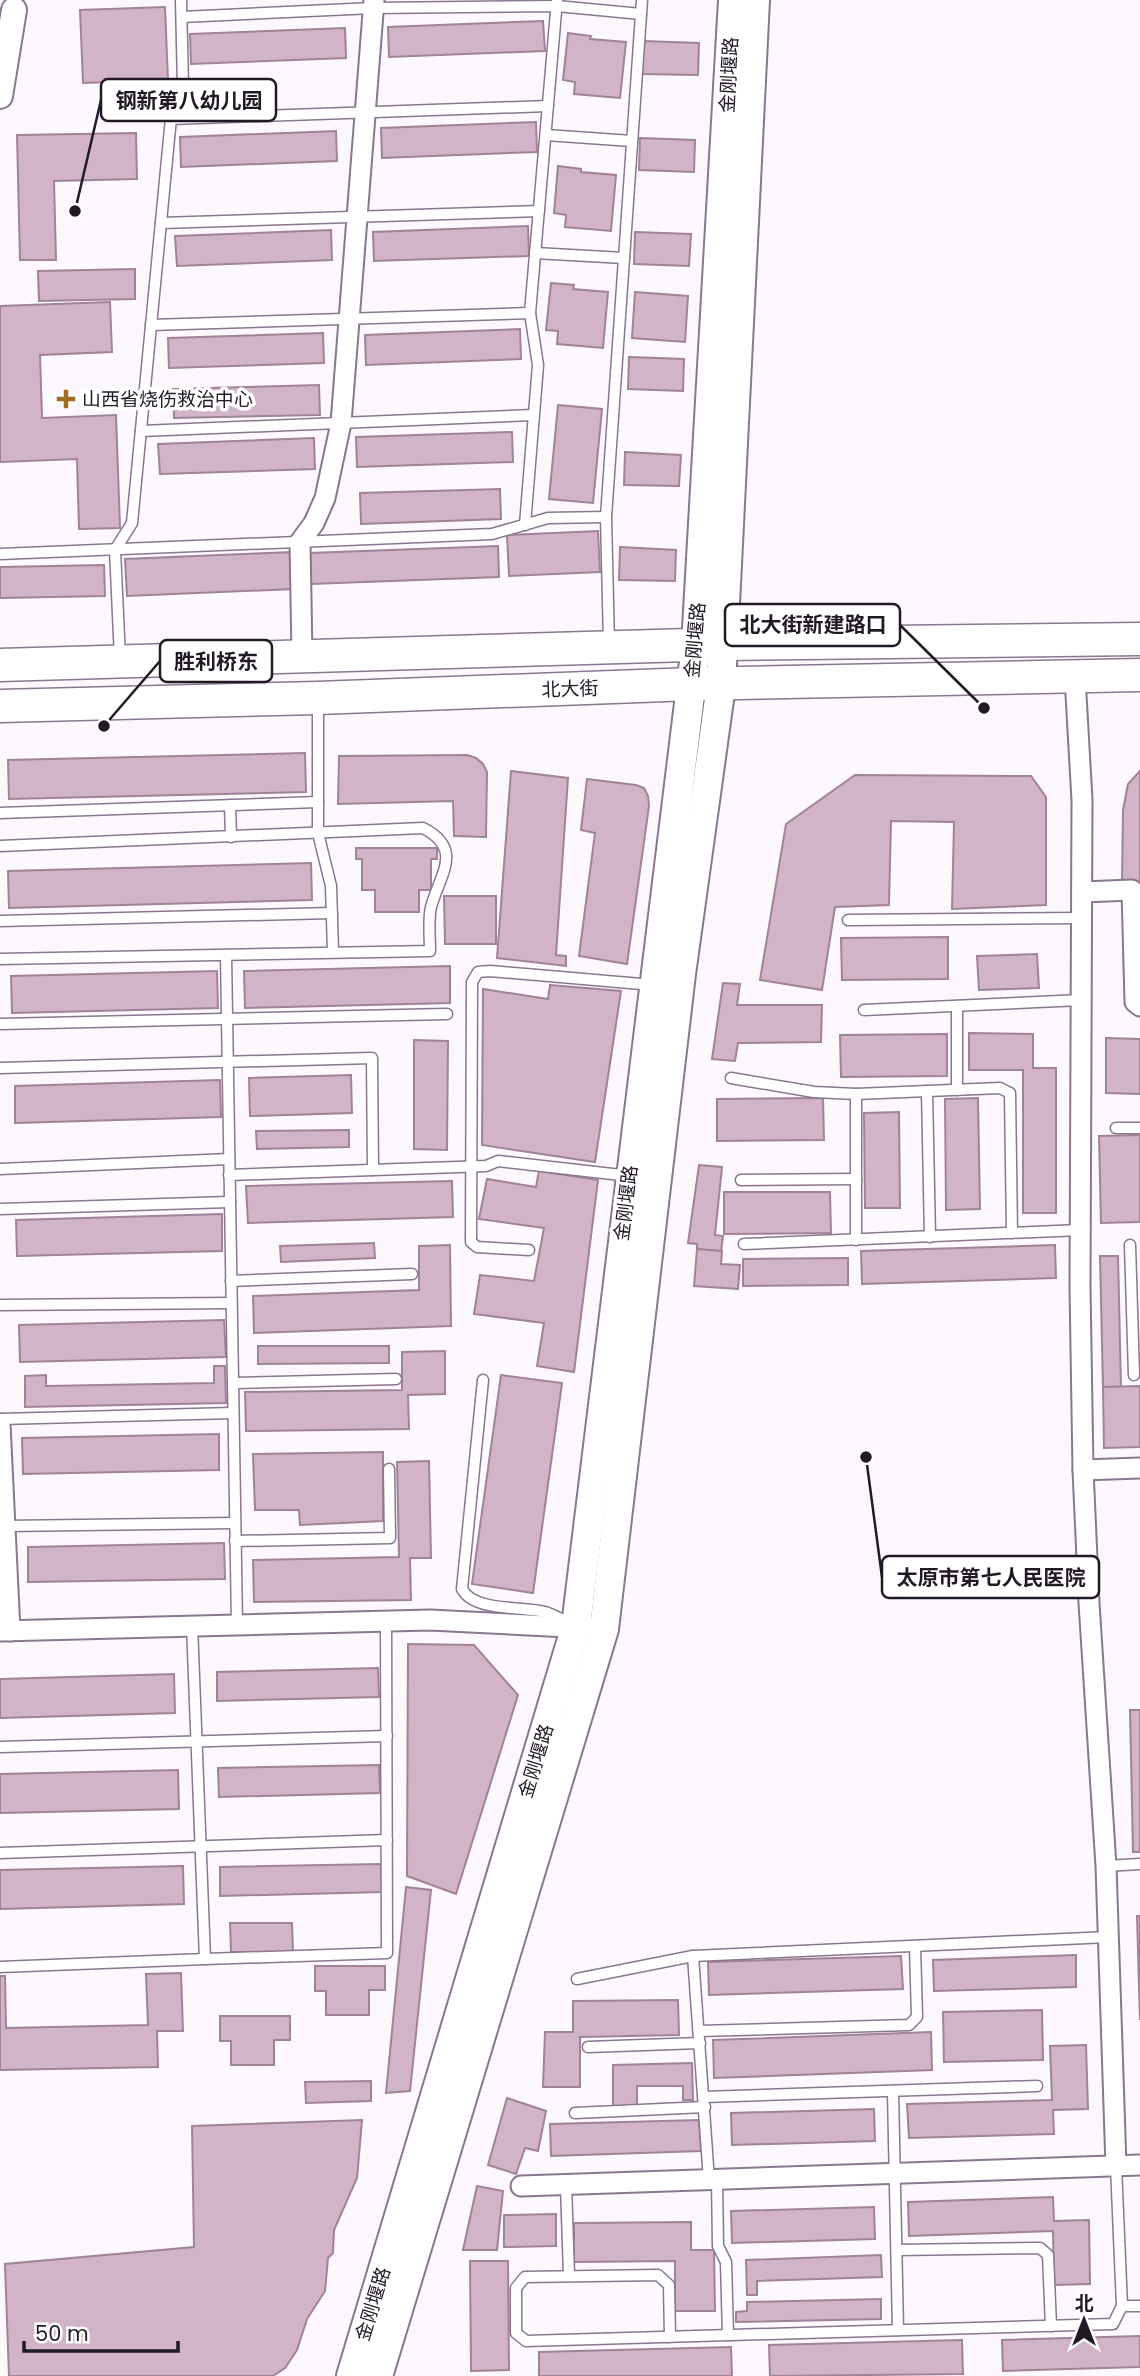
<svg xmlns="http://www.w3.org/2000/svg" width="1140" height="2376" font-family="Poppins,'Noto Sans SC',sans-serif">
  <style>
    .building { fill: #d2b4c8; stroke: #a08396; stroke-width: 2 }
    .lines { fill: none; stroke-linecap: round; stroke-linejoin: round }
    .service-casing { stroke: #897790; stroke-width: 13 }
    .minor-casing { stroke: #897790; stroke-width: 23 }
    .tertiary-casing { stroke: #897790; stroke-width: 28 }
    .secondary-casing { stroke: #897790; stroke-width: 32 }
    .primary-casing { stroke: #897790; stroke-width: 35 }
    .service { stroke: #fff; stroke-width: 10 }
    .minor { stroke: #fff; stroke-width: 19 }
    .tertiary { stroke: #fff; stroke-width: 24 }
    .secondary { stroke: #fff; stroke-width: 28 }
    .primary { stroke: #fff; stroke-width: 32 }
    .poi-dot { fill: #9f6d23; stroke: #fff; stroke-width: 2.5 }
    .labels { text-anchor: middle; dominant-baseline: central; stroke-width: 7; stroke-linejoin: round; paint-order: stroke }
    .street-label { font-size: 19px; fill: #211924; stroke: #fff }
    .poi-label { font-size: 19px; fill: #211924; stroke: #fff; text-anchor: start }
    .leader { fill: none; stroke: #211924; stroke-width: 2.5 }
    .callout-dot { fill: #211924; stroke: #fff; stroke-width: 2.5 }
    .callout { fill: #fff; stroke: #211924; stroke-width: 2.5 }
    .callout-label { font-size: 21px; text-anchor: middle; font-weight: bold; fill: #211924 }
  </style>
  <rect width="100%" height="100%" fill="#fcf8fe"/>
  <g class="building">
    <polygon points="165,7 168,80 83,83 80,10"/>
    <polygon points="543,21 545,51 389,57 388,27"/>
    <polygon points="345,28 346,58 191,64 190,34"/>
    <polygon points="568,33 591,36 590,39 626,42 620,98 574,94 575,82 563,80"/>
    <polygon points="643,41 699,43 698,75 642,74"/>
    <polygon points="536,122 537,152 382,158 381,128"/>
    <polygon points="336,131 337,161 181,167 180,137"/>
    <polygon points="136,133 137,179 54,181 56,260 20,260 17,135"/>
    <polygon points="640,138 695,140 694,172 639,170"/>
    <polygon points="558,166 581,169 581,172 616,175 611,231 565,227 566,215 554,213"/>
    <polygon points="528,226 529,256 374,261 373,232"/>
    <polygon points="331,230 332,260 177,266 175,236"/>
    <polygon points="635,232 691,234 689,266 634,264"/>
    <polygon points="135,269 135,299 39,301 38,271"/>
    <polygon points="551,283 574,285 573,289 608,292 603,348 557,344 558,331 546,330"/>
    <polygon points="635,292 688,296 685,342 632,338"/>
    <polygon points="110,302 112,352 40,355 42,418 116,415 120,528 79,529 77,459 0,462 0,306"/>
    <polygon points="520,329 521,359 366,365 365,335"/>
    <polygon points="323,333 324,363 169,368 168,338"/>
    <polygon points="629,357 684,359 683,391 628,389"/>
    <polygon points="319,385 320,415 174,418 173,389"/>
    <polygon points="558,405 602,409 593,503 549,499"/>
    <polygon points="512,432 513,462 357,467 356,437"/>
    <polygon points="314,438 315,469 160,474 158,444"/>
    <polygon points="625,452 681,455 679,486 624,485"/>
    <polygon points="500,489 501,519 361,524 360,493"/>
    <polygon points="598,531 600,572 509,576 507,535"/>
    <polygon points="498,546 499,577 311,584 310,553"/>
    <polygon points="620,547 676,550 675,581 619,580"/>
    <polygon points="293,552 294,589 127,596 125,559"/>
    <polygon points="104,565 105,596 0,598 0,567"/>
    <polygon points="305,753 306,792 9,799 8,760"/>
    <polygon points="467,755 476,758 483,764 487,772 486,837 454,836 453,801 338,804 339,756"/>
    <polygon points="511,771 568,778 556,955 566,956 566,966 497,958"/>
    <polygon points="1140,771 1140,882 1122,882 1123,810 1128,784"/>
    <polygon points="855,775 1031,776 1046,797 1046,905 952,909 954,822 891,821 889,905 835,907 822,990 760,980 786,824"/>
    <polygon points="587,779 636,785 644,788 648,796 649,806 627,964 579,956 595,833 581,830"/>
    <polygon points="356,848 437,848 437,859 431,859 431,890 419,890 419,912 375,912 375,890 362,890 362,859 356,859"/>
    <polygon points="311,863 312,900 9,908 8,871"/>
    <polygon points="444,896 496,896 496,944 445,944"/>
    <polygon points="948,937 948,979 842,980 841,938"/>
    <polygon points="1037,954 1039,988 979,990 977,956"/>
    <polygon points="450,966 450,1003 245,1008 244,971"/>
    <polygon points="217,971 218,1008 12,1013 11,976"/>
    <polygon points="723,983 740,984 737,1005 822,1005 821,1042 738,1043 735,1061 712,1059"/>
    <polygon points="550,985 621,991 595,1162 482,1145 483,989 548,999"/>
    <polygon points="969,1033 1033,1034 1033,1068 1056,1068 1056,1213 1023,1213 1023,1070 969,1070"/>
    <polygon points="947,1034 947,1076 841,1077 840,1035"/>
    <polygon points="1106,1038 1140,1039 1140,1094 1106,1093"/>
    <polygon points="414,1040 448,1041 447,1150 414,1149"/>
    <polygon points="351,1075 352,1113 250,1116 249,1078"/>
    <polygon points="220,1080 221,1117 15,1123 15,1086"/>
    <polygon points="823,1098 824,1140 717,1141 717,1099"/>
    <polygon points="978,1098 980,1209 946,1210 945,1099"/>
    <polygon points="899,1112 900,1208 865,1208 864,1113"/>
    <polygon points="349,1130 349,1147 257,1149 256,1131"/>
    <polygon points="1140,1135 1140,1222 1101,1223 1099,1136"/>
    <polygon points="699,1165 722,1167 715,1235 723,1236 721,1252 697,1249 697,1244 688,1243"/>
    <polygon points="539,1171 598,1180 574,1372 537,1366 544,1323 474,1314 480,1275 534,1281 544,1228 479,1219 487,1179 536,1187"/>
    <polygon points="452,1181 453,1217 248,1223 246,1186"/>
    <polygon points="724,1192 830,1192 831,1233 724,1234"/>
    <polygon points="222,1214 222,1251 17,1256 16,1220"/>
    <polygon points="374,1243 375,1258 281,1262 280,1246"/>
    <polygon points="450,1245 451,1326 254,1333 253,1296 419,1290 419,1246"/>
    <polygon points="1055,1245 1056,1278 862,1284 861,1251"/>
    <polygon points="697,1249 722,1251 721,1264 740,1265 738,1289 694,1286"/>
    <polygon points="1100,1256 1118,1256 1121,1387 1103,1387"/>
    <polygon points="848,1258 848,1285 743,1286 743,1259"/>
    <polygon points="224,1320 226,1357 20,1362 19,1325"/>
    <polygon points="258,1346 389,1346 389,1363 258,1364"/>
    <polygon points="445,1351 445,1394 408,1395 409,1429 246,1431 245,1392 402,1390 402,1352"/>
    <polygon points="214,1366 225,1366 226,1403 25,1407 25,1376 46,1375 46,1386 214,1383"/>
    <polygon points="501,1375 562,1383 533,1593 472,1584"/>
    <polygon points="1140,1386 1140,1447 1104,1448 1103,1387"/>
    <polygon points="219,1434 219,1470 23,1474 22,1438"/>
    <polygon points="383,1452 383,1521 300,1525 299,1510 255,1510 253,1454"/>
    <polygon points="429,1461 431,1558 410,1558 411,1600 254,1602 253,1560 399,1557 397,1462"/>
    <polygon points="224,1543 225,1579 28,1582 28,1547"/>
    <polygon points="408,1644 474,1645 518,1695 456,1894 407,1876"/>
    <polygon points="378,1668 379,1697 217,1701 217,1672"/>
    <polygon points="174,1674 175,1713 0,1718 0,1679"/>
    <polygon points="1130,1710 1140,1710 1140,1852 1133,1852"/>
    <polygon points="379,1765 380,1793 219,1797 218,1768"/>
    <polygon points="178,1770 179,1809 0,1813 0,1774"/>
    <polygon points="381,1864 382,1892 220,1896 220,1867"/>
    <polygon points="183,1866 184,1904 0,1909 0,1870"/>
    <polygon points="406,1887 431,1890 410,2091 386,2093"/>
    <polygon points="1137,1916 1140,1916 1140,2020"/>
    <polygon points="230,1923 292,1923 293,1952 231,1952"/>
    <polygon points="1076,1955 1076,1987 934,1991 933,1960"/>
    <polygon points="901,1956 903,1989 709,1995 708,1962"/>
    <polygon points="315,1966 385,1966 385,1990 369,1990 369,2015 326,2015 326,1991 315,1991"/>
    <polygon points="181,1973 183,2031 157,2031 158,2067 0,2070 0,1976 5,1976 6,2028 148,2025 146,1974"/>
    <polygon points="678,2000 679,2035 580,2037 580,2087 543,2087 545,2032 573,2032 573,2001"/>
    <polygon points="1042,2010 1043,2060 944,2062 943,2012"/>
    <polygon points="220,2016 290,2016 290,2040 274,2040 274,2065 231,2065 231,2041 220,2041"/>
    <polygon points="931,2032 932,2070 714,2078 713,2040"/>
    <polygon points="1086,2045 1088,2109 1053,2110 1054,2134 909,2138 907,2104 1052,2100 1050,2046"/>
    <polygon points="692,2063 693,2100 683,2100 683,2086 637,2086 637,2107 613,2108 613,2065"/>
    <polygon points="371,2081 371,2101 306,2103 305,2082"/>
    <polygon points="507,2098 546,2111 538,2151 525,2148 516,2174 488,2165"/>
    <polygon points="874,2109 875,2141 732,2145 731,2113"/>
    <polygon points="362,2120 357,2178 334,2230 333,2253 328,2258 325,2291 307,2319 297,2350 285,2368 273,2376 9,2376 5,2264 194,2247 192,2126"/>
    <polygon points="699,2120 701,2151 551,2156 550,2124"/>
    <polygon points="477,2186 503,2191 497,2250 463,2250"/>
    <polygon points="1053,2197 1054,2221 1089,2220 1090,2284 1054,2285 1053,2231 909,2236 908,2202"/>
    <polygon points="874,2207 875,2239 732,2243 731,2211"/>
    <polygon points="556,2214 556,2246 504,2247 504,2215"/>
    <polygon points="691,2222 691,2250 714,2250 715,2311 675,2311 675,2261 574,2262 574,2223"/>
    <polygon points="881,2255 882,2277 757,2281 757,2295 747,2295 746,2260"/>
    <polygon points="470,2261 508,2261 509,2370 471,2371"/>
    <polygon points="881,2299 881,2319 736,2322 736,2312 747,2311 747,2302"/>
    <polygon points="1140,2336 1140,2367 1003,2371 1002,2340"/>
    <polygon points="962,2340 963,2374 770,2376 769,2345"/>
    <polygon points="731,2347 732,2376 539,2376 539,2352"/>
  </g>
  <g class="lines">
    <g class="service-casing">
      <g id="service">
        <polyline points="182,17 373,8 557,6 641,14"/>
        <polyline points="171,119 548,106"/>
        <polyline points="546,135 632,141"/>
        <polyline points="161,223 539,211"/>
        <polyline points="535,253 624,258"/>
        <polyline points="151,325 530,313"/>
        <polyline points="141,431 533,415"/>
        <polyline points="525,525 538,365 530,313 557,0"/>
        <polyline points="0,554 492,534 548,518 606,517"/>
        <polyline points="609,644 606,517 642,0"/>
        <polyline points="120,658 115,550 132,523 171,118 183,87 181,0"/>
        <polyline points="318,702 318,833 331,886 333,952"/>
        <polyline points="230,805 231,837"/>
        <polyline points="0,813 318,802"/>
        <path d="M0,846L423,828C464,849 440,874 431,907C428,920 430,937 430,951L0,959"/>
        <polyline points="848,920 1082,918"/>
        <polyline points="0,921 332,913"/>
        <polyline points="226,955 237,1625"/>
        <polyline points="957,1006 957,1090"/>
        <polyline points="864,1010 1081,1000"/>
        <polyline points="0,1024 447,1014"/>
        <polyline points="0,1068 372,1058 373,1170"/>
        <polyline points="731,1078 814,1092 856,1094 856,1240"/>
        <polyline points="927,1091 930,1237"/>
        <polyline points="856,1094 1000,1088 1010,1093 1012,1233"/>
        <polyline points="1116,1128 1140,1128"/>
        <polyline points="0,1169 229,1159"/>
        <polyline points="229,1175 486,1166 498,1161 630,1176"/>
        <polyline points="741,1180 856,1179"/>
        <polyline points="0,1209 230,1202"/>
        <polyline points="744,1244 1080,1230"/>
        <polyline points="1130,1245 1134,1375"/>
        <polyline points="529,1250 477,1247 471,1242 472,982 478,972 490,971 653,985"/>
        <polyline points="231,1281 412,1274"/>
        <polyline points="0,1305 231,1303"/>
        <path d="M483,1380L462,1589C474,1612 522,1606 545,1612C552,1614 559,1618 565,1621"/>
        <polyline points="233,1383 396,1379"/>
        <polyline points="0,1419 233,1413"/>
        <polyline points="5,1526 235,1523"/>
        <polyline points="235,1541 390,1538 389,1469"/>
        <polyline points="0,1747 387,1736"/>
        <polyline points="0,1853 387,1840"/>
        <polyline points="1106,1866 1140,1864"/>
        <polyline points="693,1956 709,2180"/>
        <polyline points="205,1959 387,1953 386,1621"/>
        <polyline points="0,1967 205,1959 192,1625"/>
        <polyline points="577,1979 693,1956 1108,1937"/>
        <polyline points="699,2031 909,2025 917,2017 915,1946"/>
        <polyline points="588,2047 700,2043"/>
        <polyline points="893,2092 898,2330"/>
        <polyline points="704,2097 1037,2086"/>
        <polyline points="575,2113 705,2107"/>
        <polyline points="1116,2166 1122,2306"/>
        <polyline points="717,2179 718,2246 726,2262 728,2335"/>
        <polyline points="566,2185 569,2275"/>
        <polyline points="897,2250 1040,2248 1048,2255 1051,2326"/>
        <path d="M670,2337L669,2285L658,2275L525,2277L516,2288V2333L526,2341C722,2335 917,2330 1113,2324L1122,2306H1140"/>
      </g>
    </g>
    <g class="minor-casing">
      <g id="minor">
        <polyline points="302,656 300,542 314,523 325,498 341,423 374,0"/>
        <polyline points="1075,677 1082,800 1080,1287 1083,1470 1089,1603 1106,1866 1116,2166"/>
        <polyline points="1082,892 1132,890 1135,1002 1140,1006"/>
        <polyline points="0,1424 10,1631"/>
        <polyline points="1083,1470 1140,1468"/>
        <polyline points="0,1631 430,1620 587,1628"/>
        <polyline points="521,2186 1140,2165"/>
      </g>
    </g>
    <g class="tertiary-casing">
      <polyline id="tertiary" points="0,96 14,10"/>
    </g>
    <g class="secondary-casing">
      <g id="secondary">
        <polyline points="351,2376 576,1626 696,646 733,0"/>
        <polyline points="378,2376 604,1629 681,974 721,685 755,0"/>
      </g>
    </g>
    <g class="primary-casing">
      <g id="primary">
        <polyline points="0,665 724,644 1140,639"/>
        <polyline points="0,706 318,698 692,684 1140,675"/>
      </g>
    </g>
    <use href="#service" class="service"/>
    <use href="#minor" class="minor"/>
    <use href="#tertiary" class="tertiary"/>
    <use href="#secondary" class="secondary"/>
    <use href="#primary" class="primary"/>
  </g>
  <path class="poi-dot" d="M62.5 388.5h7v7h7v7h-7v7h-7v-7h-7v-7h7z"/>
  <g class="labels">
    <g class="street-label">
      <text transform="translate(729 75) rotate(-87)">金刚堰路</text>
      <text transform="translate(695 640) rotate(-85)">金刚堰路</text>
      <text transform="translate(570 689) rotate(-2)">北大街</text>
      <text transform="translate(626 1203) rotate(-83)">金刚堰路</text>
      <text transform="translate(536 1761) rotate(-73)">金刚堰路</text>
      <text transform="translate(373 2304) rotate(-73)">金刚堰路</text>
    </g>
    <g class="poi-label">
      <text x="82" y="399">山西省烧伤救治中心</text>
    </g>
  </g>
  <path class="leader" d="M75 211L101 100M984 708L900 625M104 726L160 661M866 1457L882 1577"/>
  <g class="callout-dot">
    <circle cx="75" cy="211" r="7"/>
    <circle cx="984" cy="708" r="7"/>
    <circle cx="104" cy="726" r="7"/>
    <circle cx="866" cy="1457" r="7"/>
  </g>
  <g class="callout">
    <rect x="101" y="79" width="175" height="42" rx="7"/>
    <rect x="725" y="604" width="175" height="42" rx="7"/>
    <rect x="160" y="640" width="112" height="42" rx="7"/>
    <rect x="882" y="1556" width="217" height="42" rx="7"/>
  </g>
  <g class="callout-label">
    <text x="189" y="108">钢新第八幼儿园</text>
    <text x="813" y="632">北大街新建路口</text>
    <text x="216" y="669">胜利桥东</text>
    <text x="991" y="1585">太原市第七人民医院</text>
  </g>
  <g transform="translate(1084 2320)" stroke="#ffffff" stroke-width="5" paint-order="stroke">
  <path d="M0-5L12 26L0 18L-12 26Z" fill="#211924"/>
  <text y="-10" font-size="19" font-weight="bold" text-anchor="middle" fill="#211924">北</text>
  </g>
  <path d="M24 2341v10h154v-10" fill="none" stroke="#211924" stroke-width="3.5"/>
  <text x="35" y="2341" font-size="21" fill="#211924" stroke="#ffffff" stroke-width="5" paint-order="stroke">50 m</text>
</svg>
